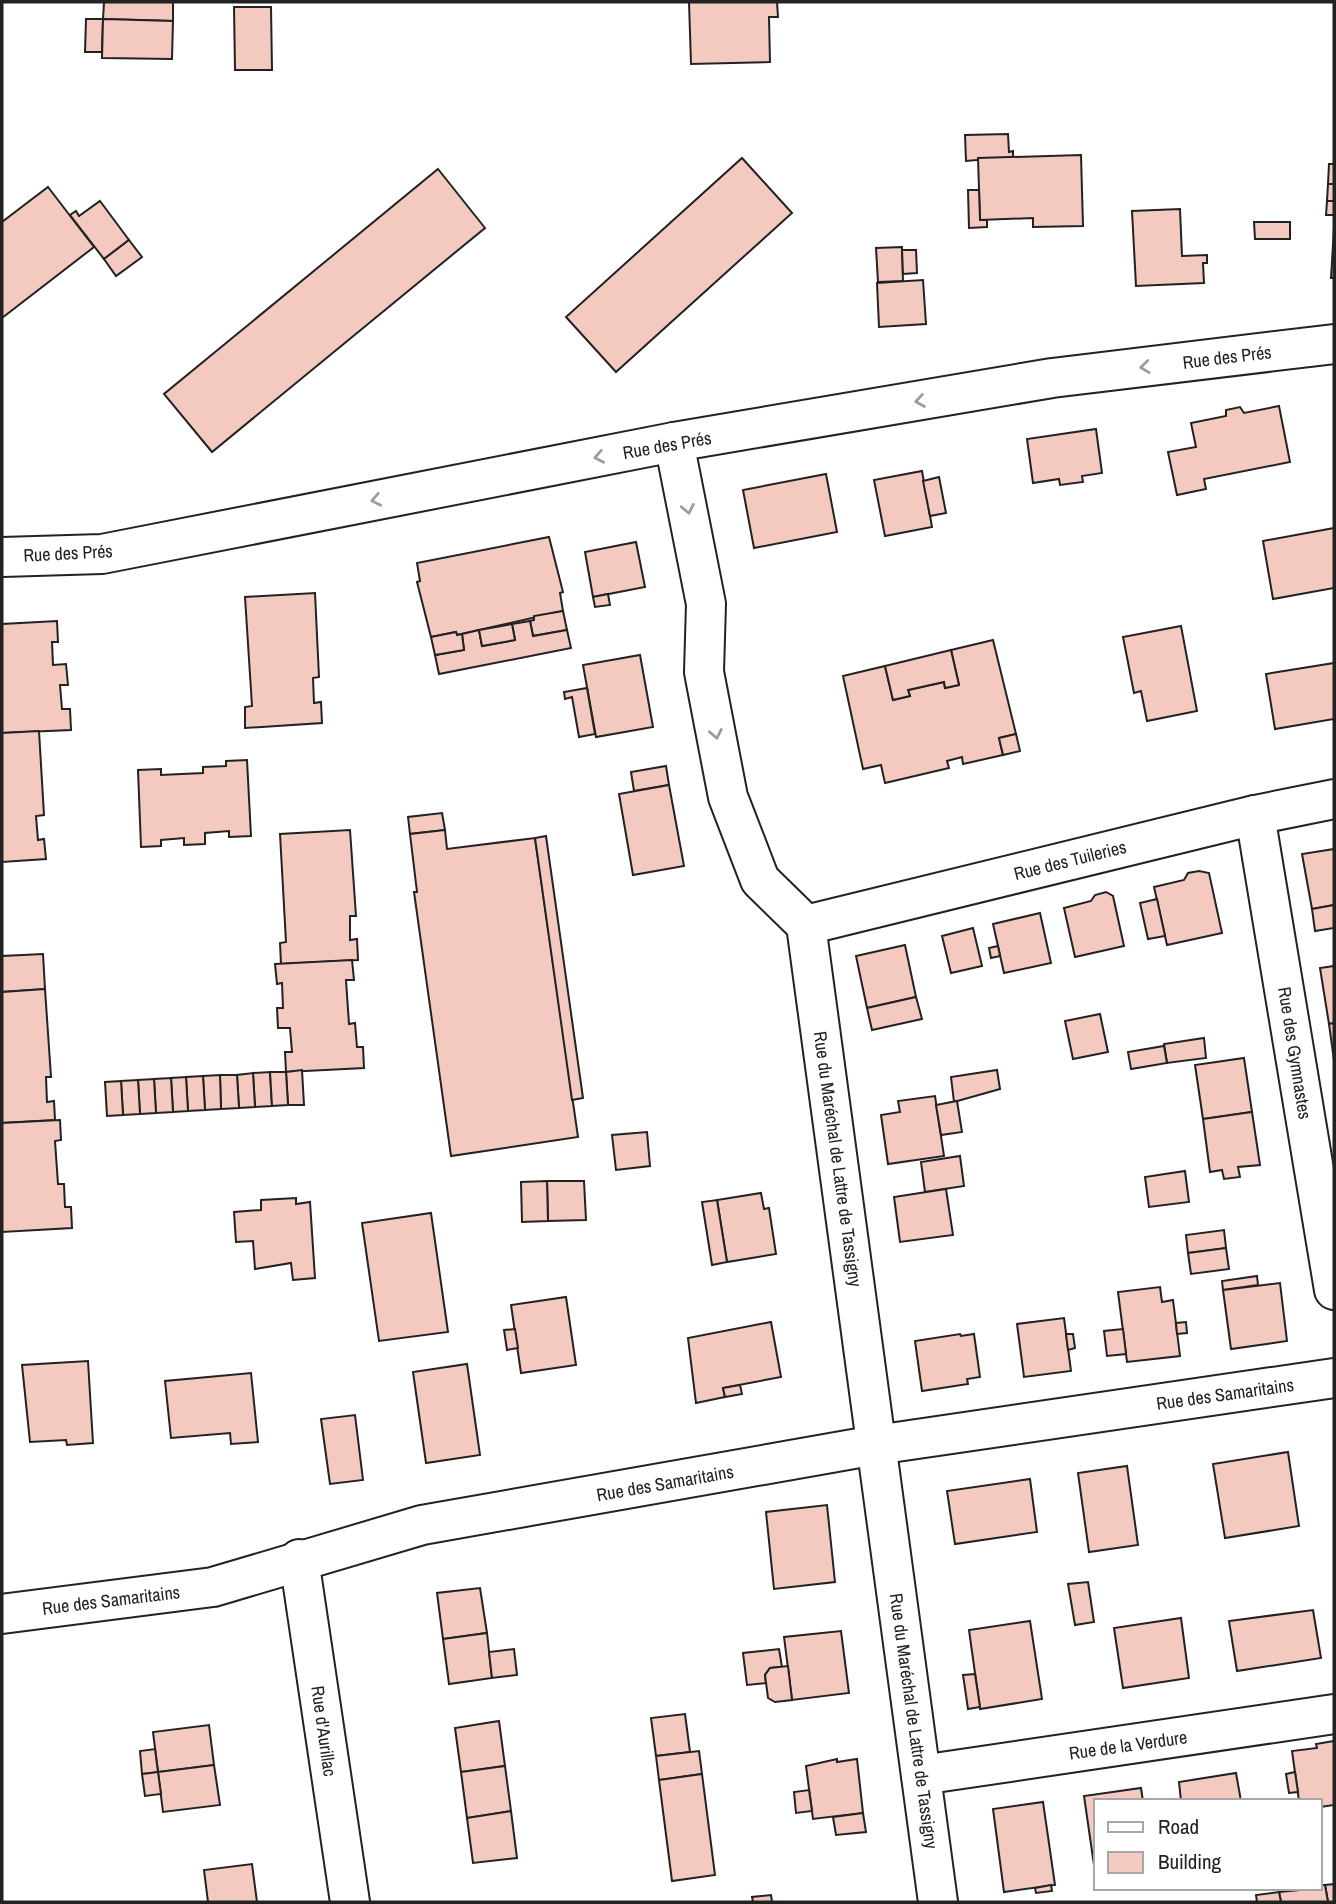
<svg xmlns="http://www.w3.org/2000/svg" width="1336" height="1904" font-family="'Archivo Narrow',sans-serif">
  <style>
    .building { fill: #f3c9c0; stroke: #222; stroke-width: 2 }
    .lines { fill: none; stroke-linecap: round; stroke-linejoin: round }
    .minor-casing { stroke: #222; stroke-width: 42 }
    .minor { stroke: #fff; stroke-width: 38 }
    .oneway { stroke: #9c9c9c }
    .labels { text-anchor: middle; dominant-baseline: central; stroke-width: 5; stroke-linejoin: round; paint-order: stroke }
    .street-label { font-size: 18px; fill: #222; stroke: #fff }
  </style>
  <rect width="100%" height="100%" fill="#fff"/>
  <g class="building">
    <polygon points="104,2 173,2 173,21 103,19"/>
    <polygon points="689,2 777,2 778,17 769,17 770,62 691,64"/>
    <polygon points="234,7 271,7 272,70 235,70"/>
    <polygon points="86,19 103,19 102,52 85,52"/>
    <polygon points="103,19 173,21 172,59 102,58"/>
    <polygon points="1008,134 1009,152 1013,151 1013,157 966,161 965,135"/>
    <polygon points="1081,155 1083,226 1033,227 1033,218 980,220 978,158"/>
    <polygon points="742,158 792,213 616,372 566,317"/>
    <polygon points="1329,164 1334,164 1334,184 1328,184"/>
    <polygon points="438,169 485,228 212,452 164,394"/>
    <polygon points="1328,184 1334,184 1334,201 1327,201"/>
    <polygon points="48,187 94,247 2,318 2,222"/>
    <polygon points="968,190 979,190 980,220 987,220 987,227 969,228"/>
    <polygon points="100,201 129,240 104,259 70,215 76,211 79,216"/>
    <polygon points="1327,201 1334,201 1334,215 1326,215"/>
    <polygon points="1180,209 1182,256 1207,255 1207,263 1203,263 1204,283 1136,286 1132,211"/>
    <polygon points="1254,222 1290,222 1290,239 1255,239"/>
    <polygon points="1334,228 1334,278 1331,278"/>
    <polygon points="129,240 142,257 116,276 104,259"/>
    <polygon points="902,247 903,281 878,282 876,248"/>
    <polygon points="902,250 916,250 917,273 903,274"/>
    <polygon points="923,280 926,324 879,327 877,283"/>
    <polygon points="1279,406 1290,462 1204,479 1206,489 1177,495 1168,452 1196,447 1191,423 1226,416 1226,410 1240,407 1244,413"/>
    <polygon points="1096,429 1102,473 1082,476 1083,482 1060,485 1059,479 1033,483 1027,439"/>
    <polygon points="922,471 932,527 885,536 874,480"/>
    <polygon points="826,474 837,532 754,548 743,490"/>
    <polygon points="939,477 946,513 930,516 923,481"/>
    <polygon points="1334,528 1334,588 1273,599 1263,541"/>
    <polygon points="549,537 563,592 560,593 563,611 457,635 456,632 431,637 417,582 420,581 417,563"/>
    <polygon points="636,542 645,587 593,597 585,552"/>
    <polygon points="315,593 319,677 313,678 314,703 321,702 322,723 245,728 245,707 252,706 245,597"/>
    <polygon points="608,594 610,605 595,607 593,597"/>
    <polygon points="563,611 567,630 533,636 530,621 534,620 534,616"/>
    <polygon points="57,621 58,642 52,642 53,665 66,664 68,685 60,685 62,709 70,709 71,730 2,733 2,624"/>
    <polygon points="530,621 533,636 567,630 571,648 439,674 435,655 464,650 462,634 479,630 482,646 515,640 512,624"/>
    <polygon points="512,624 515,640 482,646 479,630"/>
    <polygon points="1181,626 1197,711 1147,721 1141,691 1134,693 1123,637"/>
    <polygon points="456,632 457,635 462,634 464,650 435,655 431,637"/>
    <polygon points="993,640 1016,734 999,738 1003,755 963,764 962,757 947,761 949,768 885,783 881,765 863,769 843,676 885,666 893,700 910,696 908,690 944,682 945,688 959,685 951,650"/>
    <polygon points="951,650 959,685 945,688 944,682 908,690 910,696 893,700 885,666"/>
    <polygon points="640,655 653,727 596,737 583,665"/>
    <polygon points="1334,663 1334,719 1275,729 1266,674"/>
    <polygon points="587,688 595,734 579,737 572,697 565,699 564,692"/>
    <polygon points="39,731 44,815 36,816 38,840 44,839 46,859 2,862 2,733"/>
    <polygon points="1016,734 1020,751 1003,755 999,738"/>
    <polygon points="247,760 251,836 229,837 229,831 205,833 205,844 184,845 184,838 161,840 161,846 141,847 138,770 161,769 161,775 203,773 203,767 226,766 226,761"/>
    <polygon points="666,766 669,785 634,791 631,772"/>
    <polygon points="669,785 684,866 633,875 619,794"/>
    <polygon points="442,813 445,830 410,834 408,817"/>
    <polygon points="350,830 356,916 350,916 350,940 357,939 358,960 281,964 280,943 286,942 280,834"/>
    <polygon points="445,830 447,849 535,838 578,1137 451,1156 414,892 417,892 410,834"/>
    <polygon points="546,836 583,1098 572,1100 535,838"/>
    <polygon points="1334,849 1334,905 1312,909 1302,854"/>
    <polygon points="1199,871 1209,873 1222,933 1167,945 1154,887 1184,880 1188,873"/>
    <polygon points="1106,892 1113,896 1124,946 1075,957 1064,908 1091,901 1095,895"/>
    <polygon points="1157,899 1165,936 1148,939 1140,903"/>
    <polygon points="1334,905 1334,928 1315,931 1312,909"/>
    <polygon points="1040,913 1051,963 1004,973 993,924"/>
    <polygon points="973,928 982,966 951,973 942,936"/>
    <polygon points="905,945 916,997 867,1008 856,956"/>
    <polygon points="998,946 1000,956 991,958 989,948"/>
    <polygon points="43,954 45,989 2,992 2,956"/>
    <polygon points="352,960 354,980 346,980 349,1024 355,1023 357,1047 363,1047 364,1068 286,1072 285,1052 292,1052 290,1028 278,1028 277,1008 283,1008 282,983 277,984 275,964"/>
    <polygon points="1334,966 1334,1023 1329,1024 1320,968"/>
    <polygon points="45,989 51,1077 46,1077 47,1102 54,1101 55,1120 2,1123 2,992"/>
    <polygon points="916,997 922,1019 872,1030 867,1008"/>
    <polygon points="1100,1014 1108,1052 1073,1059 1065,1021"/>
    <polygon points="1334,1023 1334,1060 1329,1024"/>
    <polygon points="1204,1038 1206,1058 1167,1063 1164,1044"/>
    <polygon points="1164,1046 1167,1063 1131,1069 1128,1052"/>
    <polygon points="1244,1058 1252,1112 1203,1119 1195,1065"/>
    <polygon points="302,1070 304,1105 288,1105 286,1072"/>
    <polygon points="997,1070 1000,1089 954,1102 951,1077"/>
    <polygon points="270,1072 272,1106 255,1107 253,1073"/>
    <polygon points="270,1072 286,1072 288,1105 272,1106"/>
    <polygon points="253,1073 255,1107 239,1108 237,1075"/>
    <polygon points="220,1075 237,1075 239,1108 221,1109"/>
    <polygon points="220,1075 221,1109 205,1110 203,1076"/>
    <polygon points="203,1076 205,1110 188,1111 186,1077"/>
    <polygon points="186,1077 188,1111 173,1112 171,1078"/>
    <polygon points="171,1078 173,1112 156,1113 154,1079"/>
    <polygon points="154,1079 156,1113 140,1114 138,1080"/>
    <polygon points="138,1080 140,1114 123,1115 121,1081"/>
    <polygon points="121,1081 123,1115 107,1116 105,1082"/>
    <polygon points="935,1096 944,1156 888,1164 881,1115 900,1112 898,1101"/>
    <polygon points="957,1101 962,1132 941,1135 936,1105"/>
    <polygon points="1252,1112 1260,1165 1238,1167 1240,1177 1224,1179 1222,1170 1210,1172 1203,1119"/>
    <polygon points="60,1120 61,1140 55,1141 58,1184 64,1184 65,1207 71,1207 72,1228 2,1232 2,1123"/>
    <polygon points="647,1132 650,1166 616,1170 612,1135"/>
    <polygon points="960,1156 964,1186 925,1192 921,1162"/>
    <polygon points="1185,1171 1189,1202 1149,1207 1145,1177"/>
    <polygon points="547,1181 584,1181 586,1220 548,1221"/>
    <polygon points="547,1181 548,1221 522,1222 521,1182"/>
    <polygon points="946,1189 953,1235 900,1242 894,1197"/>
    <polygon points="761,1193 764,1209 769,1208 776,1254 727,1262 717,1200"/>
    <polygon points="296,1198 296,1204 310,1202 315,1278 293,1280 291,1263 255,1269 253,1241 236,1242 234,1212 261,1210 261,1200"/>
    <polygon points="717,1200 727,1262 712,1265 702,1202"/>
    <polygon points="431,1213 448,1332 379,1341 362,1223"/>
    <polygon points="1224,1230 1226,1248 1188,1253 1186,1235"/>
    <polygon points="1226,1248 1229,1269 1191,1274 1188,1253"/>
    <polygon points="1257,1276 1258,1285 1223,1290 1222,1281"/>
    <polygon points="1280,1283 1287,1341 1231,1349 1223,1290"/>
    <polygon points="1160,1287 1162,1302 1173,1300 1180,1356 1127,1362 1118,1292"/>
    <polygon points="566,1297 576,1365 521,1373 511,1305"/>
    <polygon points="1064,1318 1071,1371 1024,1377 1017,1324"/>
    <polygon points="771,1322 781,1377 723,1388 725,1397 696,1403 688,1338"/>
    <polygon points="1186,1322 1187,1333 1177,1334 1176,1323"/>
    <polygon points="515,1329 518,1348 507,1350 504,1330"/>
    <polygon points="1123,1329 1126,1354 1107,1356 1104,1331"/>
    <polygon points="960,1334 961,1336 974,1334 980,1377 967,1379 968,1384 922,1391 915,1341"/>
    <polygon points="1066,1334 1073,1334 1075,1348 1068,1350"/>
    <polygon points="88,1361 93,1443 67,1445 66,1440 30,1442 22,1365"/>
    <polygon points="467,1364 480,1455 426,1463 413,1372"/>
    <polygon points="251,1373 258,1442 231,1444 230,1433 171,1438 165,1381"/>
    <polygon points="740,1385 742,1394 725,1397 723,1388"/>
    <polygon points="355,1415 363,1480 330,1484 321,1419"/>
    <polygon points="1288,1452 1299,1526 1225,1538 1213,1464"/>
    <polygon points="1127,1466 1138,1545 1089,1552 1078,1473"/>
    <polygon points="1030,1479 1037,1532 955,1544 947,1491"/>
    <polygon points="827,1505 835,1582 774,1589 766,1512"/>
    <polygon points="1088,1582 1094,1622 1075,1625 1068,1584"/>
    <polygon points="480,1588 487,1633 443,1639 437,1593"/>
    <polygon points="1313,1610 1321,1658 1237,1671 1229,1621"/>
    <polygon points="1181,1618 1189,1678 1123,1688 1114,1628"/>
    <polygon points="1030,1621 1042,1699 980,1709 969,1630"/>
    <polygon points="841,1631 849,1693 792,1700 784,1637"/>
    <polygon points="487,1633 492,1678 449,1684 443,1639"/>
    <polygon points="514,1649 517,1675 492,1678 489,1652"/>
    <polygon points="779,1649 782,1667 770,1668 765,1675 766,1683 747,1685 743,1653"/>
    <polygon points="788,1666 792,1700 775,1702 768,1698 765,1675 770,1668"/>
    <polygon points="975,1674 980,1707 968,1709 963,1675"/>
    <polygon points="685,1714 690,1752 656,1756 651,1718"/>
    <polygon points="499,1721 505,1766 461,1772 455,1728"/>
    <polygon points="209,1725 214,1765 158,1772 153,1732"/>
    <polygon points="1334,1741 1334,1805 1320,1807 1320,1801 1299,1801 1292,1751 1317,1748 1316,1744"/>
    <polygon points="155,1749 158,1772 142,1774 140,1751"/>
    <polygon points="699,1751 702,1774 659,1780 656,1756"/>
    <polygon points="837,1759 837,1762 857,1759 863,1813 813,1819 806,1766"/>
    <polygon points="214,1765 220,1805 163,1812 158,1772"/>
    <polygon points="505,1766 511,1811 467,1818 461,1772"/>
    <polygon points="158,1772 161,1794 145,1796 142,1774"/>
    <polygon points="1295,1772 1298,1792 1289,1793 1286,1774"/>
    <polygon points="1236,1773 1241,1801 1181,1801 1179,1782"/>
    <polygon points="702,1774 715,1875 672,1881 659,1780"/>
    <polygon points="1141,1788 1143,1801 1096,1801 1096,1879 1084,1796"/>
    <polygon points="809,1790 812,1811 796,1813 794,1792"/>
    <polygon points="1043,1802 1055,1885 1004,1892 993,1809"/>
    <polygon points="511,1811 517,1858 473,1863 467,1818"/>
    <polygon points="863,1813 866,1832 836,1835 833,1817"/>
    <polygon points="252,1864 257,1902 208,1902 204,1870"/>
    <polygon points="1334,1884 1334,1902 1328,1902 1325,1885"/>
    <polygon points="1051,1885 1052,1891 1036,1893 1035,1888"/>
    <polygon points="1320,1885 1325,1885 1328,1902 1281,1902 1279,1892 1320,1888"/>
    <polygon points="1279,1892 1281,1902 1257,1902 1256,1895"/>
    <polygon points="771,1895 772,1902 753,1902 752,1897"/>
  </g>
  <g class="lines">
    <g class="minor-casing">
      <g id="minor">
        <polyline points="674,442 706,604 704,672 728,797 760,880 806,925 938,1902"/>
        <polyline points="2,557 102,554 674,442 1052,378 1334,344"/>
        <polyline points="1255,815 1334,1290"/>
        <polyline points="806,925 1255,815 1334,799"/>
        <polyline points="299,1559 350,1902"/>
        <polyline points="2,1614 213,1587 422,1525 876,1445 1334,1378"/>
        <polyline points="921,1775 1334,1714"/>
      </g>
    </g>
    <use href="#minor" class="minor"/>
  </g>
  <defs><path id="oneway-chevron" d="M-2-3.5L2.5 0L-2 3.5" fill="none" stroke-width="1.6" stroke-linecap="round" stroke-linejoin="round" transform="scale(1.75)"/></defs>
  <g class="oneway">
    <use href="#oneway-chevron" transform="translate(1145 367) rotate(173)"/>
    <use href="#oneway-chevron" transform="translate(920 401) rotate(170)"/>
    <use href="#oneway-chevron" transform="translate(599 457) rotate(169)"/>
    <use href="#oneway-chevron" transform="translate(376 500) rotate(169)"/>
    <use href="#oneway-chevron" transform="translate(688 509) rotate(79)"/>
    <use href="#oneway-chevron" transform="translate(716 734) rotate(79)"/>
  </g>
  <g class="labels">
    <g class="street-label">
      <text transform="translate(1227 357) rotate(-7)">Rue des Prés</text>
      <text transform="translate(667 445) rotate(-10)">Rue des Prés</text>
      <text transform="translate(68 553) rotate(-3)">Rue des Prés</text>
      <text transform="translate(1070 860) rotate(-14)">Rue des Tuileries</text>
      <text transform="translate(1295 1053) rotate(81)">Rue des Gymnastes</text>
      <text transform="translate(838 1159) rotate(82)">Rue du Maréchal de Lattre de Tassigny</text>
      <text transform="translate(1225 1394) rotate(-8)">Rue des Samaritains</text>
      <text transform="translate(665 1483) rotate(-10)">Rue des Samaritains</text>
      <text transform="translate(111 1600) rotate(-7)">Rue des Samaritains</text>
      <text transform="translate(914 1721) rotate(82)">Rue du Maréchal de Lattre de Tassigny</text>
      <text transform="translate(324 1731) rotate(82)">Rue d'Aurillac</text>
      <text transform="translate(1128 1745) rotate(-8)">Rue de la Verdure</text>
    </g>
  </g>
  <rect width="1336" height="1904" fill="none" stroke="#222222" stroke-width="7"/>
  <rect x="1094" y="1799" width="228" height="91" fill="#ffffff" stroke="#a7a7a7" stroke-width="2"/>
  <rect x="1108" y="1822" width="35" height="10" fill="#ffffff" stroke="#a7a7a7" stroke-width="2"/>
  <text x="1158" y="1834" font-size="21" fill="#222222">Road</text>
  <rect x="1108" y="1852" width="35" height="21" fill="#f3c9c0" stroke="#a7a7a7" stroke-width="2"/>
  <text x="1158" y="1869" font-size="21" fill="#222222">Building</text>
</svg>
